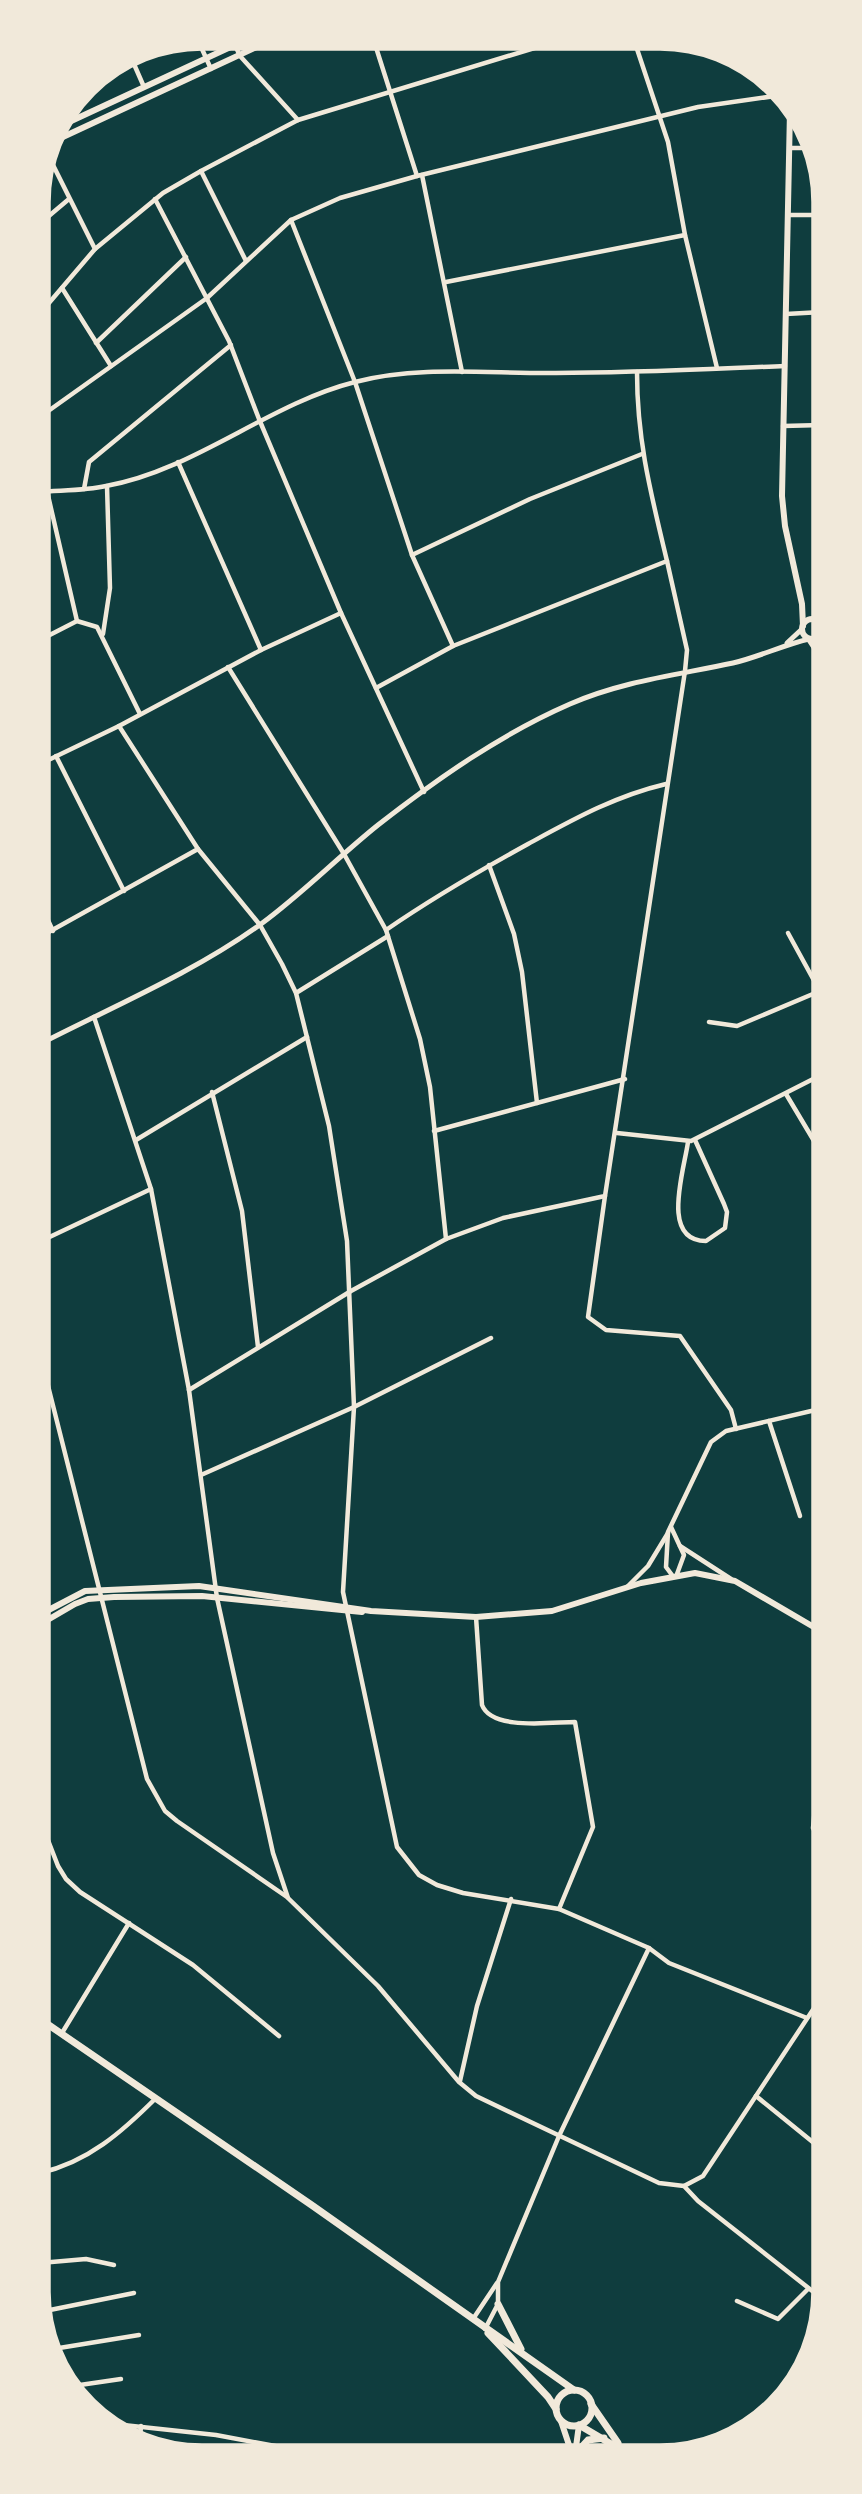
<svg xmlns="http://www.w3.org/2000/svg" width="862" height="2494" font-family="'PT Sans',sans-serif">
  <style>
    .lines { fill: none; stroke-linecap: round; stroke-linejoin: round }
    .minor { stroke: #f1e9da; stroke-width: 4.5 }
    .tertiary { stroke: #f1e9da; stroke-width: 5 }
    .secondary { stroke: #f1e9da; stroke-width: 6 }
    .primary { stroke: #f1e9da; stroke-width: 7 }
    .rim { fill: none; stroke: #f1e9da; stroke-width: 3.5 }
  </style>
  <rect width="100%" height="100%" fill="#0f3d3e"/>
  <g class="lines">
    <g class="minor">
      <polyline points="197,38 211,69"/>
      <polyline points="373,38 417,176"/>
      <polyline points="634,40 668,142 685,235 717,368"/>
      <polyline points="235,45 240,56 298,120"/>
      <polyline points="130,55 144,87"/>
      <polyline points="790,148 811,148"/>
      <polyline points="47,153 95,249"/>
      <polyline points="201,171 246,261"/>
      <polyline points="422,175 462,372"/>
      <polyline points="155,199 229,341 259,419 341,613 424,792"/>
      <polyline points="790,215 822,215"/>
      <polyline points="291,220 340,198 417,176 698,107 782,95"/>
      <polyline points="37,226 69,199"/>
      <polyline points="446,282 685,235"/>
      <polyline points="62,288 111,366"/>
      <polyline points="786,314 822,312"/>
      <polyline points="37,317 95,249 163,193 201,171 298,120 564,39"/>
      <polyline points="96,343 186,257"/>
      <polyline points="37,419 207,298 291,220 355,382 412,555 453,646"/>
      <polyline points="783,426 822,425"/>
      <polyline points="178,462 261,650"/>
      <polyline points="84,489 89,462 231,345"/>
      <polyline points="47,491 77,621"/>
      <path d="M38,492C60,490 84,491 106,486C195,470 268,404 355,382C420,365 491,374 556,373C633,373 709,369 785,366"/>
      <polyline points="412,555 530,499 642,454"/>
      <polyline points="103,634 110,588 107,486"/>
      <polyline points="38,641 77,621 97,627 140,714"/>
      <polyline points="228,667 344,854 386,930 420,1039 430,1087 446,1239"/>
      <path d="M376,688L453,646L667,561C651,494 637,441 637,372"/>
      <polyline points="119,726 198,849 260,925 282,964 296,993 329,1126 347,1241 354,1407 343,1592 397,1847 419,1875 437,1885 463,1893 559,1909 649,1948 669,1963 807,2018"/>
      <polyline points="56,756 124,891"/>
      <polyline points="38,765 119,726 261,650 341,613"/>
      <polyline points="489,865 514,934 522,972 537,1103"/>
      <polyline points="38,899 53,931"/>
      <path d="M386,930C431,899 479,871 528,844C574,819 615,796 666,784"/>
      <polyline points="788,933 823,997"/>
      <polyline points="38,938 198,849"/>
      <polyline points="296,993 388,936"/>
      <polyline points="94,1017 151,1189 189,1390 217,1598 273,1853 288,1898 378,1986 459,2082 476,2096 659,2183 684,2186 698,2201 825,2301"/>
      <polyline points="709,1022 737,1026 820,991"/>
      <polyline points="212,1092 242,1211 258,1347"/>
      <polyline points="786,1094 823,1156"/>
      <polyline points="434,1131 625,1079"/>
      <polyline points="617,1133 691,1141 823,1074"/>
      <polyline points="136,1140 307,1037"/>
      <path d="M688,1142C684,1171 660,1241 706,1241L725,1228L727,1212L724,1204L695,1140"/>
      <polyline points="605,1196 588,1317 606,1330 680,1336 731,1410 736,1429"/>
      <polyline points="39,1242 151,1189"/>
      <polyline points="815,1336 824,1369"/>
      <polyline points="39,1350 147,1779 165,1811 177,1821 287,1897"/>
      <polyline points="189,1390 351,1291 446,1239 503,1218 605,1196 685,671 687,650 667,561"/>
      <polyline points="769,1421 800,1516"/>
      <polyline points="201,1475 354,1407 491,1338"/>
      <polyline points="671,1527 684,1555 677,1574"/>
      <polyline points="680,1546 731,1579"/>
      <polyline points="672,1575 666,1567 668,1532 711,1442 726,1431 824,1408"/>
      <polyline points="627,1587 648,1566 668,1533"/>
      <path d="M476,1617L482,1705C492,1731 552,1722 575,1722L593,1827L559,1909"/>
      <polyline points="824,1718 813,1828 817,1836 824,1837"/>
      <polyline points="39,1817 58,1866 66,1879 80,1892 193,1965 279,2036"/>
      <polyline points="62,2033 129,1923"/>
      <polyline points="460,2081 477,2006 511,1899"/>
      <polyline points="756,2096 825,2152"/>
      <path d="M40,2173C88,2162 122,2132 156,2098"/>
      <polyline points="684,2186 703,2176 824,1993"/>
      <polyline points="40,2263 86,2259 114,2265"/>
      <polyline points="737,2301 778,2319 808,2289"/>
      <polyline points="40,2312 134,2293"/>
      <polyline points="473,2319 497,2283"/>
      <polyline points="485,2329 498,2304 498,2282 559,2136 649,1948"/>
      <polyline points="53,2349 139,2335"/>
      <polyline points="73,2386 121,2379"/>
      <polyline points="114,2424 216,2435 318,2454"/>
      <polyline points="140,2438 141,2426"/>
    </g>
    <g class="tertiary">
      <polyline points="816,620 823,619"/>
      <polyline points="787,643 802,629"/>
      <path d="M38,1045C112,1007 193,973 261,924C302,894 338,857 378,825C437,779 501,734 570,704C623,681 677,675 733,663C759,657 783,645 809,639"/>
    </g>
    <g class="secondary">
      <polyline points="790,110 782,496 785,526 802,604 803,626"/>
      <polyline points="54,129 252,37"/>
      <polyline points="50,143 278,37"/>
      <circle cx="812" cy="629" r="10"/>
      <polyline points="821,633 823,647"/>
      <polyline points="809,639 823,660"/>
      <polyline points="39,1615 85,1591 199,1586 371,1611 476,1617 552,1611 641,1583 695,1573 735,1581 824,1633"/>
      <polyline points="39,1625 75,1604 88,1599 114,1597 202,1596 362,1612"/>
      <polyline points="561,2421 572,2454"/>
      <polyline points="575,2454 579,2425"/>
    </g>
    <g class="primary">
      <polyline points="40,2019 313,2206 574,2390"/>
      <polyline points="498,2304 521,2349"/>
      <polyline points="488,2333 548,2397 556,2409"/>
      <circle cx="574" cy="2408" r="18"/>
      <polyline points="591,2404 618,2443"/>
      <polyline points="579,2425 628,2454"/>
      <polyline points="576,2453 588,2440 604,2438"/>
    </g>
  </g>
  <path d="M0 0H862V2494H0ZM202 49H660A153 153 0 0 1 813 202V2292A153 153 0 0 1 660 2445H202A153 153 0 0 1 49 2292V202A153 153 0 0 1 202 49Z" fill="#f1e9da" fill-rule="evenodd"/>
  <path class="rim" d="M202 49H660A153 153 0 0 1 813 202V2292A153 153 0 0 1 660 2445H202A153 153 0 0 1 49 2292V202A153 153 0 0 1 202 49Z"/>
</svg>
